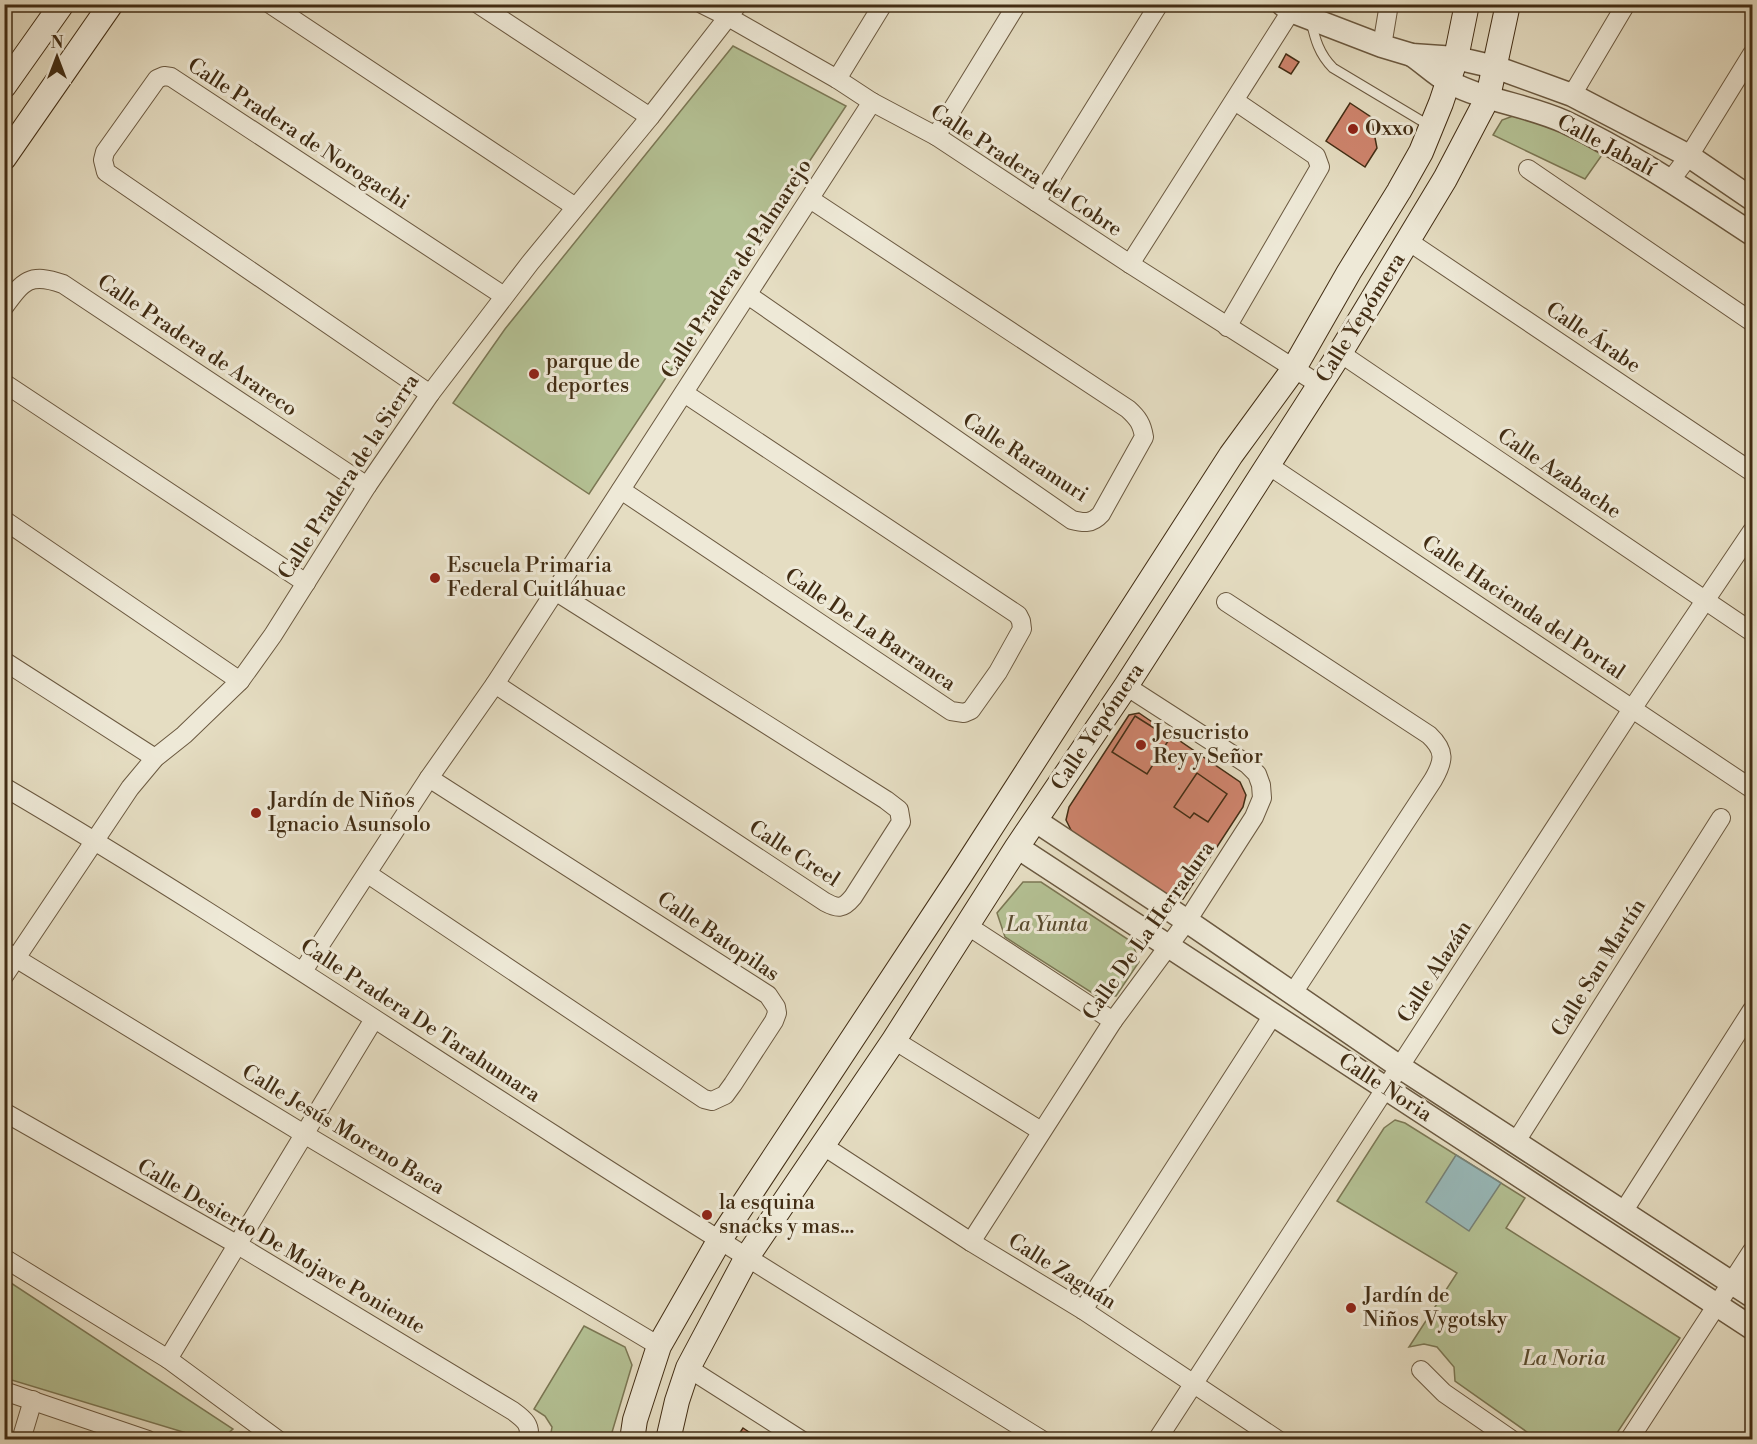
<svg xmlns="http://www.w3.org/2000/svg" width="1757" height="1444" font-family="'Libre Bodoni',serif">
  <style>
    .green { fill: #b4c194; stroke: #7b7754; stroke-width: 1.5 }
    .water { fill: #98babb; stroke: #768278; stroke-width: 1.5 }
    .building { fill: #ce846d; stroke: #422d14; stroke-width: 1.5 }
    .lines { fill: none; stroke-linecap: round; stroke-linejoin: round }
    .service-casing { stroke: #6b5940; stroke-width: 11 }
    .minor-casing { stroke: #6b5940; stroke-width: 20 }
    .tertiary-casing { stroke: #6b5940; stroke-width: 25 }
    .secondary-casing { stroke: #422d14; stroke-width: 26 }
    .service { stroke: #eee9d7; stroke-width: 9 }
    .minor { stroke: #eee9d7; stroke-width: 18 }
    .tertiary { stroke: #eee9d7; stroke-width: 22 }
    .secondary { stroke: #eee9d7; stroke-width: 24 }
    .poi-dot { fill: #8f2418; stroke: #eee9d7; stroke-width: 2 }
    .labels { text-anchor: middle; dominant-baseline: central; stroke-width: 6; stroke-linejoin: round; paint-order: stroke }
    .poi-label { font-size: 21px; fill: #422d14; stroke: #eee9d7; text-anchor: start }
    .street-label { font-size: 21px; fill: #422d14; stroke: #eee9d7 }
    .park-label { font-size: 21px; font-style: italic; fill: #594b2e; stroke: #eee9d7 }
  </style>
  <rect width="100%" height="100%" fill="#e5ddc2"/>
  <filter id="stains"><feTurbulence type="fractalNoise" baseFrequency=".00333" numOctaves="4"/><feColorMatrix values="0 0 0 0 .2 0 0 0 0 .09 0 0 0 0 .02 0 0 0 .5 -.17"/></filter>
  <radialGradient id="worn" r=".72"><stop offset=".6" stop-color="#630" stop-opacity="0"/><stop offset="1" stop-color="#630" stop-opacity=".3"/></radialGradient>
  <g class="green">
    <polygon points="733,46 846,106 589,494 453,403 505,329"/>
    <path d="M1513,116C1546,120 1574,138 1602,155L1585,179L1493,135L1502,120Z"/>
    <polygon points="1023,882 1041,882 1132,942 1139,962 1116,996 1097,996 1005,937 997,913"/>
    <polygon points="1395,1120 1405,1123 1525,1198 1506,1228 1680,1338 1613,1439 1537,1439 1455,1381 1454,1367 1437,1347 1424,1344 1409,1347 1457,1273 1337,1201 1384,1128"/>
    <polygon points="4,1279 5,1279 233,1429 221,1439 206,1439 5,1378"/>
    <polygon points="584,1326 625,1347 632,1365 610,1439 550,1439 552,1427 545,1416 534,1409"/>
  </g>
  <polygon class="water" points="1456,1155 1501,1183 1469,1231 1426,1202"/>
  <g class="building">
    <polygon points="1286,54 1299,62 1291,74 1279,67"/>
    <polygon points="1350,103 1371,117 1377,148 1365,167 1326,141"/>
    <polygon points="1139,713 1240,782 1246,795 1243,807 1183,899 1174,900 1073,834 1066,820 1069,807 1129,715"/>
    <polygon points="1135,716 1170,738 1147,774 1112,752"/>
    <polygon points="1197,773 1227,794 1208,822 1194,813 1190,818 1174,807"/>
    <polygon points="743,1428 761,1440 735,1440"/>
  </g>
  <g class="lines">
    <g class="service-casing">
      <path id="service" d="M1311,21C1315,39 1319,54 1333,68L1430,126"/>
    </g>
    <g class="minor-casing">
      <g id="minor">
        <polyline points="270,4 574,206"/>
        <polyline points="478,4 650,117"/>
        <polyline points="702,4 730,18 837,79 872,102 936,136 1130,264 1320,385"/>
        <polyline points="1382,46 1389,4"/>
        <polyline points="837,79 883,4"/>
        <polyline points="1572,95 1626,4"/>
        <polyline points="936,136 1017,4"/>
        <polyline points="1528,169 1752,322"/>
        <polyline points="1670,181 1689,156 1752,54"/>
        <polyline points="1036,202 1159,4"/>
        <polyline points="1408,241 1752,472"/>
        <polyline points="1130,264 1291,11"/>
        <path d="M748,295L1072,520C1084,523 1092,524 1101,514L1144,437C1142,424 1138,418 1128,409L810,199"/>
        <path d="M4,307C23,281 30,272 63,284L367,486"/>
        <polyline points="1227,327 1320,167 1316,156 1235,101"/>
        <polyline points="1340,353 1752,632"/>
        <polyline points="4,383 306,583"/>
        <polyline points="430,394 106,172 103,160 105,152 157,79 164,76 171,77 504,296"/>
        <polyline points="1268,465 1752,789"/>
        <polyline points="621,490 951,711 964,713 971,710 998,672 1022,629 1021,621 1018,615 684,393"/>
        <polyline points="4,520 240,681"/>
        <path d="M1226,602L1429,735C1446,751 1444,761 1433,780L1293,993"/>
        <polyline points="4,661 155,758"/>
        <path d="M495,684L825,902C838,909 843,909 853,897L901,822L899,810L886,800L555,591"/>
        <path d="M4,787C192,897 373,1019 556,1136C716,1240 879,1339 1042,1440"/>
        <polyline points="368,874 704,1099 712,1101 725,1095 733,1084 774,1021 777,1013 776,1007 768,995 429,778"/>
        <polyline points="968,926 1113,1021"/>
        <polyline points="4,951 304,1134 659,1346"/>
        <polyline points="303,971 429,778 495,684 872,102"/>
        <polyline points="4,976 130,788 155,758 184,735 240,681 273,635 367,486 430,394 530,263 650,117 738,4"/>
        <polyline points="894,1040 1041,1131"/>
        <path d="M4,1112L238,1245L513,1411C524,1419 532,1425 528,1440"/>
        <polyline points="1515,1143 1721,818"/>
        <polyline points="822,1145 971,1242 1083,1310 1278,1440"/>
        <polyline points="1623,1212 1752,1010"/>
        <polyline points="971,1242 1113,1021 1187,921 1254,817 1262,798 1261,785 1257,774 1247,764 1126,686"/>
        <polyline points="4,1258 168,1359 278,1440"/>
        <polyline points="1083,1310 1273,1015"/>
        <polyline points="168,1359 374,1019"/>
        <polyline points="688,1368 801,1440"/>
        <polyline points="1421,1370 1444,1393 1512,1440"/>
        <polyline points="4,1391 148,1440"/>
        <polyline points="21,1440 33,1400"/>
        <polyline points="1157,1440 1632,709 1752,531"/>
        <polyline points="1629,1440 1752,1251"/>
      </g>
    </g>
    <g class="tertiary-casing">
      <g id="tertiary">
        <polyline points="1282,4 1291,11 1382,46 1412,55 1456,58 1495,67 1572,95 1689,156 1752,199"/>
        <path d="M1412,55C1424,63 1436,75 1449,82C1485,101 1528,105 1565,122C1631,153 1691,194 1752,234"/>
        <polyline points="1036,821 1187,921 1400,1067 1752,1296"/>
        <polyline points="1017,847 1752,1328"/>
      </g>
    </g>
    <g class="secondary-casing">
      <g id="secondary">
        <polyline points="4,86 62,4"/>
        <polyline points="4,158 111,4"/>
        <polyline points="632,1440 635,1420 659,1346 719,1241 961,874 1231,455 1293,370 1349,272 1399,191 1421,152 1441,103 1456,58 1467,4"/>
        <polyline points="668,1440 677,1401 688,1368 747,1257 894,1040 1017,847 1126,686 1340,353 1445,179 1488,97 1508,4"/>
      </g>
    </g>
    <use href="#service" class="service"/>
    <use href="#minor" class="minor"/>
    <use href="#tertiary" class="tertiary"/>
    <use href="#secondary" class="secondary"/>
  </g>
  <g class="poi-dot">
    <circle cx="1353" cy="129" r="6"/>
    <circle cx="534" cy="374" r="6"/>
    <circle cx="435" cy="578" r="6"/>
    <circle cx="1141" cy="745" r="6"/>
    <circle cx="256" cy="813" r="6"/>
    <circle cx="707" cy="1215" r="6"/>
    <circle cx="1351" cy="1308" r="6"/>
  </g>
  <g class="labels">
    <g class="poi-label">
      <text x="1365" y="129">Oxxo</text>
      <text x="546" y="362">parque de<tspan x="546" dy="24">deportes</tspan></text>
      <text x="447" y="566">Escuela Primaria<tspan x="447" dy="24">Federal Cuitláhuac</tspan></text>
      <text x="1153" y="733">Jesucristo<tspan x="1153" dy="24">Rey y Señor</tspan></text>
      <text x="268" y="801">Jardín de Niños<tspan x="268" dy="24">Ignacio Asunsolo</tspan></text>
      <text x="719" y="1203">la esquina<tspan x="719" dy="24">snacks y mas...</tspan></text>
      <text x="1363" y="1296">Jardín de<tspan x="1363" dy="24">Niños Vygotsky</tspan></text>
    </g>
    <g class="street-label">
      <text transform="translate(298 134) rotate(33)">Calle Pradera de Norogachi</text>
      <text transform="translate(1606 146) rotate(28)">Calle Jabalí</text>
      <text transform="translate(1026 171) rotate(33)">Calle Pradera del Cobre</text>
      <text transform="translate(737 269) rotate(-57)">Calle Pradera de Palmarejo</text>
      <text transform="translate(1361 318) rotate(-58)">Calle Yepómera</text>
      <text transform="translate(1593 338) rotate(34)">Calle Árabe</text>
      <text transform="translate(197 346) rotate(34)">Calle Pradera de Arareco</text>
      <text transform="translate(1025 458) rotate(33)">Calle Raramuri</text>
      <text transform="translate(1559 474) rotate(34)">Calle Azabache</text>
      <text transform="translate(349 477) rotate(-57)">Calle Pradera de la Sierra</text>
      <text transform="translate(1523 608) rotate(34)">Calle Hacienda del Portal</text>
      <text transform="translate(870 630) rotate(34)">Calle De La Barranca</text>
      <text transform="translate(1098 727) rotate(-56)">Calle Yepómera</text>
      <text transform="translate(794 854) rotate(33)">Calle Creel</text>
      <text transform="translate(1149 931) rotate(-55)">Calle De La Herradura</text>
      <text transform="translate(718 937) rotate(34)">Calle Batopilas</text>
      <text transform="translate(1599 968) rotate(-58)">Calle San Martín</text>
      <text transform="translate(1435 972) rotate(-57)">Calle Alazán</text>
      <text transform="translate(420 1021) rotate(33)">Calle Pradera De Tarahumara</text>
      <text transform="translate(1385 1088) rotate(33)">Calle Noria</text>
      <text transform="translate(343 1130) rotate(31)">Calle Jesús Moreno Baca</text>
      <text transform="translate(281 1247) rotate(30)">Calle Desierto De Mojave Poniente</text>
      <text transform="translate(1062 1272) rotate(32)">Calle Zaguán</text>
    </g>
    <g class="park-label">
      <text x="1047" y="925">La Yunta</text>
      <text x="1564" y="1359">La Noria</text>
    </g>
  </g>
  <rect width="1757" height="1444" fill="none" stroke="#e5ddc2" stroke-width="24"/>
  <rect x="6" y="6" width="1745" height="1432" fill="none" stroke="#422d14" stroke-width="3"/>
  <rect x="12" y="12" width="1733" height="1420" fill="none" stroke="#422d14" stroke-width="1.5"/>
  <g transform="translate(57 57)" stroke="#eee9d7" stroke-width="4.5" paint-order="stroke">
  <path d="M0-4.5L10 22L0 15L-10 22Z" fill="#422d14"/>
  <text y="-9" font-size="16" font-weight="bold" text-anchor="middle" fill="#422d14">N</text>
  </g>
  <rect width="100%" height="100%" filter="url(#stains)"/>
  <rect width="100%" height="100%" fill="url(#worn)"/>
</svg>
